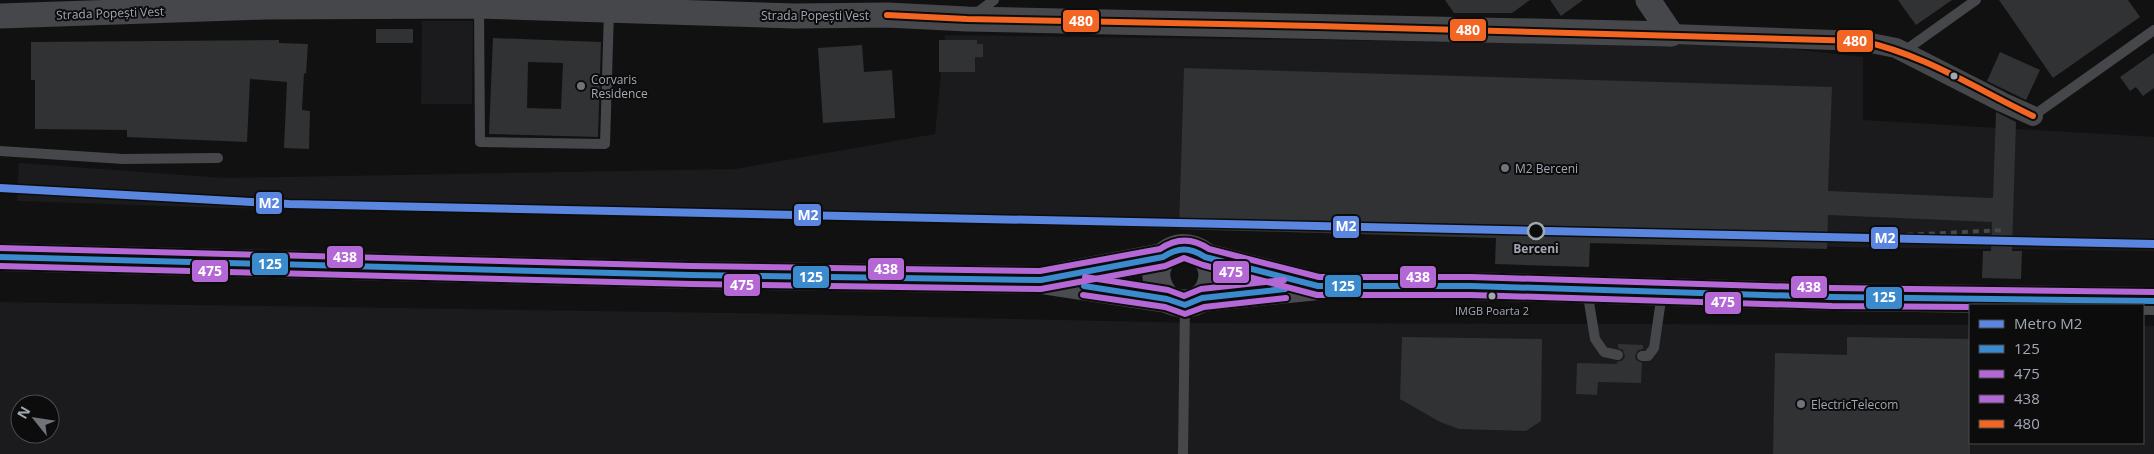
<svg xmlns="http://www.w3.org/2000/svg" width="2154" height="454" font-family="'Open Sans',sans-serif">
  <style>
    .built { fill: #1b1b1d; fill-rule: evenodd }
    .building { fill: #313233; fill-rule: evenodd }
    .lines { fill: none; stroke-linecap: round; stroke-linejoin: round }
    .service { stroke: #46474a; stroke-width: 10 }
    .minor { stroke: #46474a; stroke-width: 20 }
    .tertiary { stroke: #46474a; stroke-width: 25 }
    .secondary { stroke: #4a4b4e; stroke-width: 28 }
    .rail { stroke: #46484a; stroke-width: 4; stroke-dasharray: 6 5; stroke-linecap: butt }
    .bus-1-casing { stroke: #0c0c0d; stroke-width: 10 }
    .bus-2-casing { stroke: #0c0c0d; stroke-width: 10 }
    .bus-3-casing { stroke: #0c0c0d; stroke-width: 10 }
    .bus-4-casing { stroke: #0c0c0d; stroke-width: 10 }
    .bus-1 { stroke: #3b8acd; stroke-width: 6 }
    .bus-2 { stroke: #b468d6; stroke-width: 6 }
    .bus-3 { stroke: #b468d6; stroke-width: 6 }
    .bus-4 { stroke: #f26522; stroke-width: 6 }
    .metro-1-casing { stroke: #0c0c0d; stroke-width: 11 }
    .metro-1 { stroke: #5a86e0; stroke-width: 8 }
    .bus-dot { fill: #a2a8b3; stroke: #0c0c0d; stroke-width: 2 }
    .poi-dot { fill: #6f737a; stroke: #0c0c0d; stroke-width: 2 }
    .stop-dot { fill: #0c0c0d; stroke: #a2a8b3; stroke-width: 2.5 }
    .labels { text-anchor: middle; dominant-baseline: central; stroke-width: 4; stroke-linejoin: round; paint-order: stroke }
    .bus-label { font-size: 11px; fill: #a2a8b3; stroke: #0c0c0d }
    .street-label { font-size: 12px; fill: #a2a8b3; stroke: #0c0c0d }
    .poi-label { font-size: 12px; fill: #a2a8b3; stroke: #0c0c0d; text-anchor: start }
    .stop-label { font-size: 12px; font-weight: bold; fill: #a2a8b3; stroke: #0c0c0d }
    .line-badge { stroke: #0c0c0d; stroke-width: 2 }
    .badge-label { font-size: 14px; text-anchor: middle; font-weight: bold; fill: #fff }
  </style>
  <rect width="100%" height="100%" fill="#111"/>
  <g class="built">
    <polygon points="422,21 473,21 472,104 421,104"/>
    <polygon points="945,35 1765,46 1863,57 1863,120 2154,137 2154,251 1835,247 798,219 225,208 17,201 19,163 224,178 735,169 935,134"/>
    <path d="M0,302L790,314L1197,323L1970,325V443H2143V326H2154V454H0ZM20,404H50V434H20Z"/>
  </g>
  <g class="building">
    <polygon points="1445,0 1530,0 1512,13 1454,13"/>
    <polygon points="1550,0 1583,0 1561,16"/>
    <polygon points="1898,0 1952,0 1916,25"/>
    <polygon points="1999,0 2128,0 2140,17 2053,78"/>
    <rect x="376" y="29" width="37" height="14"/>
    <path d="M493,38L601,42L598,137L489,134ZM528,62L563,63L561,109L527,108Z"/>
    <polygon points="279,40 279,43 308,44 306,74 304,73 302,110 310,111 309,149 284,148 287,82 250,79 247,142 127,137 127,130 35,129 35,80 31,80 31,42"/>
    <polygon points="939,40 977,40 977,44 983,44 983,57 975,57 975,72 939,72"/>
    <polygon points="862,45 864,72 892,70 895,118 823,123 818,48"/>
    <polygon points="2000,52 2040,70 2026,100 1987,81"/>
    <polygon points="2154,53 2154,88 2143,96 2136,87 2130,91 2120,77"/>
    <polygon points="1184,68 1832,87 1828,191 1993,198 1996,112 2016,122 2012,251 2022,251 2021,279 1982,278 1983,251 1991,251 1992,222 1828,215 1827,249 1590,243 1589,267 1495,264 1496,238 1179,229"/>
    <polygon points="1402,337 1542,339 1541,421 1526,431 1459,429 1440,422 1400,399"/>
    <polygon points="1847,337 1970,339 1970,454 1773,454 1775,353 1847,355"/>
    <polygon points="1618,344 1643,345 1643,349 1638,350 1635,356 1636,360 1642,363 1641,383 1598,382 1597,395 1576,394 1577,363 1617,364 1617,362 1623,360 1625,356 1623,350 1618,348"/>
  </g>
  <g class="lines">
    <g class="service">
      <polyline points="479,6 480,142 605,144 609,10"/>
      <polyline points="974,15 994,0"/>
      <polyline points="1903,52 1976,0"/>
      <polyline points="2033,116 2154,30"/>
      <polyline points="0,151 123,159 218,158"/>
      <polyline points="1587,290 1595,339 1604,352 1618,355"/>
      <polyline points="1642,356 1648,356 1654,348 1662,293"/>
      <polyline points="1183,454 1185,305"/>
    </g>
    <polyline class="minor" points="1671,34 1861,41 1896,48 2002,102 2033,116"/>
    <g class="tertiary">
      <polyline points="1648,0 1671,34"/>
      <polyline points="0,16 265,7 479,6 796,16 887,15 967,19 1671,34"/>
    </g>
    <g class="secondary">
      <path d="M0,257L691,275L1041,280L1167,299C1209,320 1230,263 1194,250C1186,247 1176,247 1168,253C1151,265 1154,285 1167,299"/>
      <polyline points="1205,257 1302,282"/>
      <polyline points="1062,276 1163,257"/>
      <polyline points="1202,298 1318,286 1471,286 1832,297 2154,301"/>
    </g>
    <polyline class="rail" points="1863,237 2005,230"/>
    <g class="bus-1-casing">
      <g id="bus-1">
        <path d="M0,257L691,275L1041,280L1163,257C1178,247 1190,247 1205,257L1318,286H1471L1832,297L2154,301"/>
        <polyline points="1084,286 1167,299 1185,305 1202,298 1285,289"/>
      </g>
    </g>
    <g class="bus-2-casing">
      <g id="bus-2">
        <polyline points="0,266 691,284 1041,289 1165,266 1184,258 1203,265 1317,295 1471,295 1832,306 1970,307"/>
        <polyline points="1083,295 1165,307 1185,314 1204,307 1286,298"/>
      </g>
    </g>
    <g class="bus-3-casing">
      <g id="bus-3">
        <path d="M0,248L691,266L1040,271L1160,249C1176,238 1193,238 1209,249L1319,277H1471L1832,288L2154,292"/>
        <polyline points="1085,277 1168,290 1184,296 1201,289 1284,280"/>
      </g>
    </g>
    <g class="bus-4-casing">
      <path id="bus-4" d="M887,15L967,19L1316,26L1861,41C1924,54 1976,89 2033,116"/>
    </g>
    <use href="#bus-1" class="bus-1"/>
    <use href="#bus-2" class="bus-2"/>
    <use href="#bus-3" class="bus-3"/>
    <use href="#bus-4" class="bus-4"/>
    <g class="metro-1-casing">
      <polyline id="metro-1" points="0,188 289,204 2154,244"/>
    </g>
    <use href="#metro-1" class="metro-1"/>
  </g>
  <g class="bus-dot">
    <circle cx="1954" cy="76" r="4.5"/>
    <circle cx="1492" cy="296" r="4.5"/>
  </g>
  <g class="poi-dot">
    <circle cx="581" cy="86" r="5"/>
    <circle cx="1505" cy="168" r="5"/>
    <circle cx="1801" cy="404" r="5"/>
  </g>
  <circle class="stop-dot" cx="1536" cy="231" r="8"/>
  <g class="labels">
    <g class="bus-label">
      <text x="1492" y="310">IMGB Poarta 2</text>
    </g>
    <g class="street-label">
      <text transform="translate(110 13) rotate(-2)">Strada Popești Vest</text>
      <text x="815" y="15">Strada Popești Vest</text>
    </g>
    <g class="poi-label">
      <text x="591" y="79">Corvaris<tspan x="591" dy="14">Residence</tspan></text>
      <text x="1515" y="168">M2 Berceni</text>
      <text x="1811" y="404">ElectricTelecom</text>
    </g>
    <g class="stop-label">
      <text x="1536" y="248">Berceni</text>
    </g>
  </g>
  <g class="line-badge">
    <rect x="1062" y="9" width="38" height="24" rx="5" fill="#f26522"/>
    <rect x="1449" y="18" width="38" height="24" rx="5" fill="#f26522"/>
    <rect x="1836" y="29" width="38" height="24" rx="5" fill="#f26522"/>
    <rect x="255" y="191" width="28" height="24" rx="5" fill="#5a86e0"/>
    <rect x="793" y="203" width="29" height="24" rx="5" fill="#5a86e0"/>
    <rect x="1332" y="215" width="28" height="24" rx="5" fill="#5a86e0"/>
    <rect x="1870" y="226" width="29" height="24" rx="5" fill="#5a86e0"/>
    <rect x="326" y="245" width="38" height="24" rx="5" fill="#b468d6"/>
    <rect x="251" y="252" width="38" height="24" rx="5" fill="#3b8acd"/>
    <rect x="867" y="257" width="38" height="24" rx="5" fill="#b468d6"/>
    <rect x="191" y="259" width="38" height="24" rx="5" fill="#b468d6"/>
    <rect x="1212" y="260" width="38" height="24" rx="5" fill="#b468d6"/>
    <rect x="792" y="265" width="38" height="24" rx="5" fill="#3b8acd"/>
    <rect x="1399" y="265" width="38" height="24" rx="5" fill="#b468d6"/>
    <rect x="723" y="273" width="38" height="24" rx="5" fill="#b468d6"/>
    <rect x="1324" y="274" width="38" height="24" rx="5" fill="#3b8acd"/>
    <rect x="1790" y="275" width="38" height="24" rx="5" fill="#b468d6"/>
    <rect x="1865" y="286" width="38" height="24" rx="5" fill="#3b8acd"/>
    <rect x="1704" y="291" width="38" height="24" rx="5" fill="#b468d6"/>
  </g>
  <g class="badge-label">
    <text x="1081" y="26">480</text>
    <text x="1468" y="35">480</text>
    <text x="1855" y="46">480</text>
    <text x="269" y="208">M2</text>
    <text x="808" y="220">M2</text>
    <text x="1346" y="231">M2</text>
    <text x="1885" y="243">M2</text>
    <text x="345" y="262">438</text>
    <text x="270" y="269">125</text>
    <text x="886" y="274">438</text>
    <text x="210" y="276">475</text>
    <text x="1231" y="277">475</text>
    <text x="811" y="282">125</text>
    <text x="1418" y="282">438</text>
    <text x="742" y="290">475</text>
    <text x="1343" y="291">125</text>
    <text x="1809" y="292">438</text>
    <text x="1884" y="302">125</text>
    <text x="1723" y="307">475</text>
  </g>
  <rect x="1969" y="304" width="175" height="140" fill="#0c0c0d" stroke="#484a4f"/>
  <rect x="1979" y="320" width="25" height="8" fill="#5a86e0" stroke="#484a4f"/>
  <text x="2014" y="329" font-size="15" fill="#a2a8b3">Metro M2</text>
  <rect x="1979" y="345" width="25" height="8" fill="#3b8acd" stroke="#484a4f"/>
  <text x="2014" y="354" font-size="15" fill="#a2a8b3">125</text>
  <rect x="1979" y="370" width="25" height="8" fill="#b468d6" stroke="#484a4f"/>
  <text x="2014" y="379" font-size="15" fill="#a2a8b3">475</text>
  <rect x="1979" y="395" width="25" height="8" fill="#b468d6" stroke="#484a4f"/>
  <text x="2014" y="404" font-size="15" fill="#a2a8b3">438</text>
  <rect x="1979" y="420" width="25" height="8" fill="#f26522" stroke="#484a4f"/>
  <text x="2014" y="429" font-size="15" fill="#a2a8b3">480</text>
  <g transform="translate(35 419) rotate(300)"><circle r="24" fill="#0c0c0d" stroke="#484a4f"/>
  <path d="M0-4L9 19L0 12L-9 19Z" fill="#6f737a"/>
  <text y="-8" font-size="14" font-weight="bold" text-anchor="middle" fill="#a2a8b3">N</text>
  </g>
</svg>
